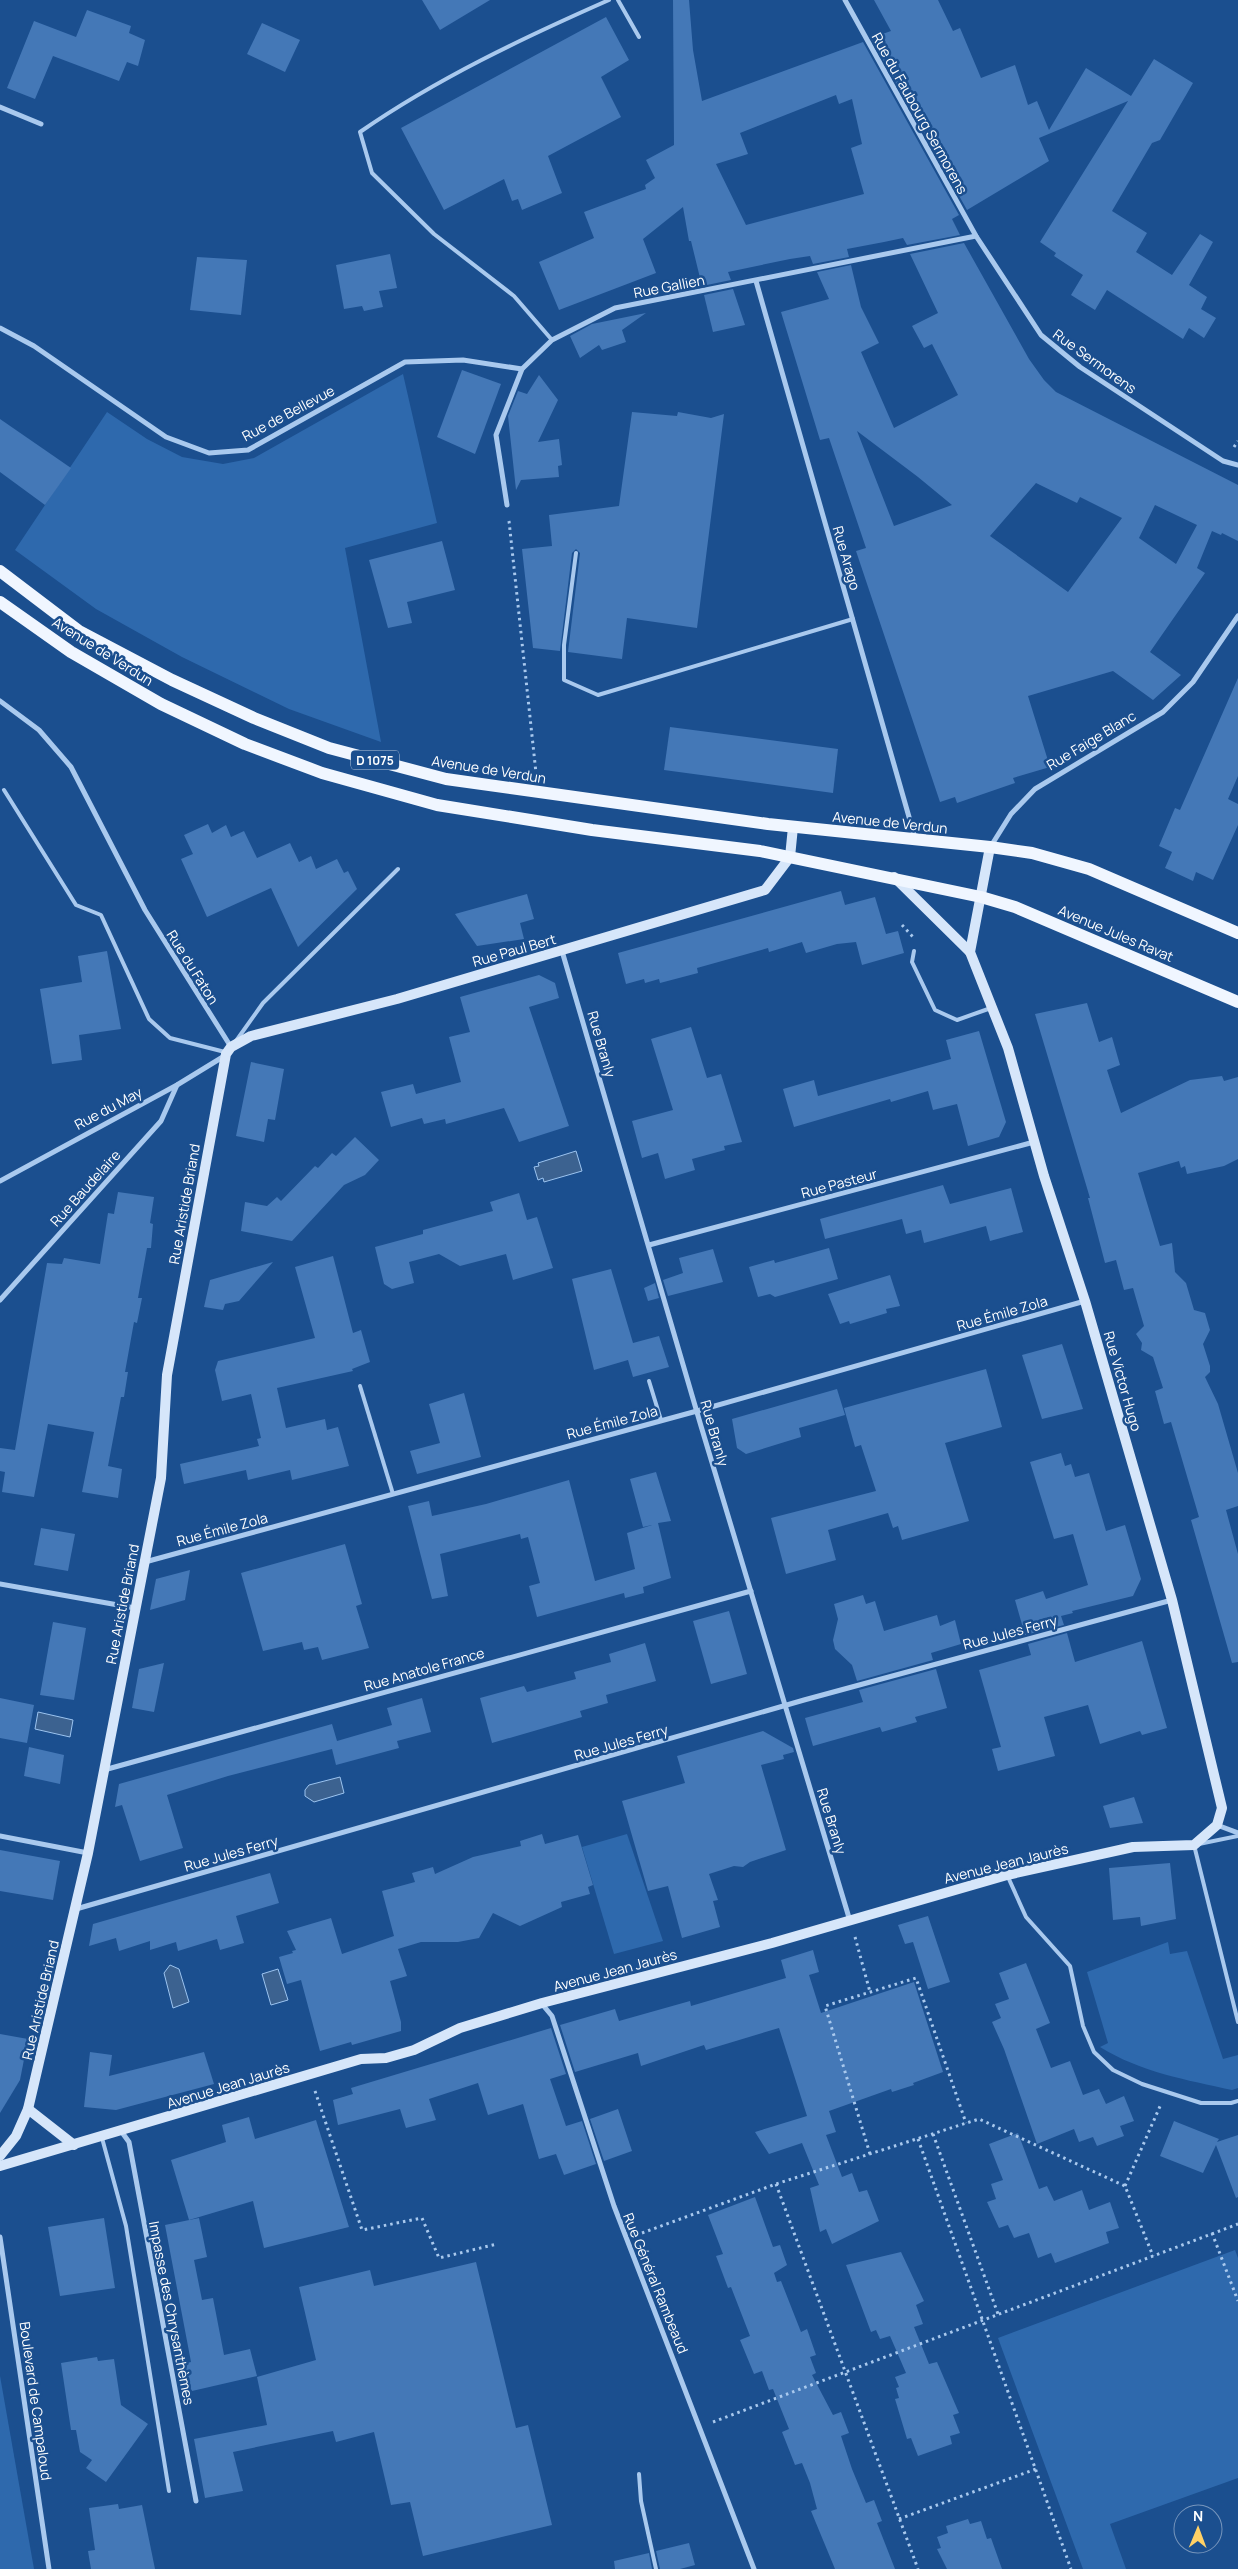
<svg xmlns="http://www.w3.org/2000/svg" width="1238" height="2569" font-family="Manrope,sans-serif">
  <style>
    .green { fill: #2e69ad }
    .water { fill: #3c6290; stroke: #9cc4f0 }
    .building { fill: #4478b7; fill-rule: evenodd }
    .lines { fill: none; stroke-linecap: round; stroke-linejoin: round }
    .path { stroke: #a9c9ee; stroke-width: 3; stroke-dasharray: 2.5 4; stroke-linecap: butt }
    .lane { stroke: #a9c9ee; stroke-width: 4 }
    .street { stroke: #a9c9ee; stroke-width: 5 }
    .secondary { stroke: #d6e6fa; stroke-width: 10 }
    .primary { stroke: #f0f6ff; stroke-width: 12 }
    .labels { text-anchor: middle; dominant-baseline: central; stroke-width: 5; stroke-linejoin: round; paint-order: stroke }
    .shield { fill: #1b4f8f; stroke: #bbcadd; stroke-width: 1 }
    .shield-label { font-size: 12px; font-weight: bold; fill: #fff }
    .street-label { font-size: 14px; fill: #fff; stroke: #1b4f8f }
  </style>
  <rect width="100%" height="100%" fill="#1b4f8f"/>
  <g class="green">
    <polygon points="403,374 437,523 345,548 381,742 289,709 182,657 96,609 15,550 107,412 147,439 182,457 223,464 254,458"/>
    <polygon points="627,1834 663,1941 614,1954 582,1847"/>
    <path d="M1168,1942L1170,1954L1187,1951L1223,2059L1238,2055V2088L1232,2090C1187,2080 1140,2072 1100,2047L1108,2043L1087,1972Z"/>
    <polygon points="1235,2250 1238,2258 1238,2478 1110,2524 1126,2569 1083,2569 998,2338"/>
    <polygon points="0,2376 34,2569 0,2569"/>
  </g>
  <g class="water">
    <polygon points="576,1151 582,1171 544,1182 543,1178 538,1180 534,1167 539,1166 538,1163"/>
    <polygon points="38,1712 73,1720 70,1737 35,1729"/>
    <polygon points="340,1777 344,1793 314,1802 305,1796 305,1790 309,1785"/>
    <polygon points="170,1965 179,1969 189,2002 173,2008 164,1973"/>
    <polygon points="278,1969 288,2000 271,2005 262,1974"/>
  </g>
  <g class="building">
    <polygon points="422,0 490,0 440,30"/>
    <path d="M673,0H689L693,50L702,101L863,42L959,215L952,219L960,235L907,245L903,238L884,242L847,249L849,257L813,264L810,256L790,259L728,272L731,280L702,286L691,241H689L683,207L643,239L656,273L559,310L539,262L594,238L584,212L646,189L645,185L655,178L646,160L674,145ZM836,95L839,104L852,99L862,144L851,148L864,194L746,225L716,164L748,154L740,133Z"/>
    <polygon points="874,0 938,0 953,31 960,28 981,78 1015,65 1028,105 1037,101 1049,130 1086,68 1131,96 1154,59 1193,83 1160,140 1152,143 1112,211 1147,233 1136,252 1172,275 1200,234 1213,242 1189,285 1207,297 1201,309 1216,318 1204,338 1189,328 1183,339 1107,290 1095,310 1071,295 1083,275 1054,256 1056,253 1040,242 1128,101 1039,138 1049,161 967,210 871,38 891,31"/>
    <polygon points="87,10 131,26 129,33 145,40 138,66 127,62 119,81 53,56 35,99 7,88 34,21 76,37"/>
    <polygon points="606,17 629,60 601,77 621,117 548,156 562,193 522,210 518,199 512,201 504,179 444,210 401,128"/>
    <polygon points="262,23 300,40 285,72 247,54"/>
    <path d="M964,243L1029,359L1044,380L1056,392L1238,485V541L1222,533L1221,535L1212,531L1197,568L1205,573L1150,652L1181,675L1153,700L1113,671L1028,696L1050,767L1013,778L1015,783L957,803L955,797L940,802L856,551L866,548L829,438L820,440L781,312L829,299L817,272L851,265L861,307L879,343L861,352L894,428L958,395L932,344L924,348L912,326L938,313L910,254ZM857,431L918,477L952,505L894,526ZM1036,483L1077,503L1080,497L1122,518L1068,592L990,536ZM1155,505L1197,525L1176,564L1139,538Z"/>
    <polygon points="390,254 397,288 379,291 383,307 364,311 362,306 344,309 336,265"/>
    <polygon points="197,257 247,260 241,315 190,310"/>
    <polygon points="733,289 745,325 713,332 704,295"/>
    <polygon points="646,313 622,330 626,342 602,350 599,345 580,358 570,336 592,324"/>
    <polygon points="462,370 501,384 475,454 437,437"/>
    <polygon points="539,375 558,400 538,442 559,439 562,465 558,466 559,477 521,480 516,490 508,416 518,391 527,394"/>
    <polygon points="632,412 677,416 678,412 711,418 724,414 697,628 627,618 622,659 568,652 580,553 576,549 572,553 560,651 533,648 522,549 552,546 549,515 619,506"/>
    <polygon points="0,419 71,468 45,505 0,472"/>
    <polygon points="442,541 455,590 407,602 412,623 388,628 369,560"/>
    <polygon points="1238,678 1238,776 1228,799 1238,804 1238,825 1213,880 1196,872 1193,881 1165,868 1172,852 1159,846 1175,808 1180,810"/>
    <polygon points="670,727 838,749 833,793 664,770"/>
    <polygon points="208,824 212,833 226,825 231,837 244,831 257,858 290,843 299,862 311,856 316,869 337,859 344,873 348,871 357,889 298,947 271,888 207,917 181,859 193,854 184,835"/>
    <polygon points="841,891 845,905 875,897 886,934 898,931 904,953 862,965 856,942 837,944 806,953 802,942 769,952 768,948 697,968 698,973 660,983 659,979 645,983 644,979 626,984 618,953"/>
    <polygon points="527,894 534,919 520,923 524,939 477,946 455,914"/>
    <polygon points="107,951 121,1029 79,1035 82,1060 52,1064 40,989 82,982 78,956"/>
    <polygon points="539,975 555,983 559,998 529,1007 569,1126 519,1142 504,1108 446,1124 445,1119 424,1124 422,1118 391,1127 381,1092 413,1084 416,1094 461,1082 449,1037 470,1032 460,997"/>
    <polygon points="1087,1003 1099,1042 1112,1037 1120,1065 1107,1070 1121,1113 1190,1080 1222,1076 1224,1081 1238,1077 1238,1159 1224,1166 1187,1174 1185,1166 1181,1168 1179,1161 1138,1173 1160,1246 1172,1243 1175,1272 1186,1283 1194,1310 1205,1313 1210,1330 1203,1344 1210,1366 1210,1372 1205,1377 1218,1404 1238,1473 1238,1506 1226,1510 1238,1554 1238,1662 1232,1663 1191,1520 1199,1517 1171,1422 1164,1424 1155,1391 1163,1388 1153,1357 1141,1350 1142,1343 1136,1334 1144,1326 1133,1288 1124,1290 1116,1260 1105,1263 1088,1198 1090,1198 1035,1014"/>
    <polygon points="691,1027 707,1078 721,1074 742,1142 724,1146 725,1150 692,1159 695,1170 665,1179 658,1153 642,1158 632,1121 673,1110 651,1039"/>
    <polygon points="979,1031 1006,1122 999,1137 968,1146 957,1104 933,1110 928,1091 891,1102 890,1099 794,1127 783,1089 814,1080 818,1096 951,1059 946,1040"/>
    <polygon points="251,1062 284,1069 275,1120 268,1119 264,1142 236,1136"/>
    <polygon points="355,1137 379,1160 365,1175 344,1185 292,1241 241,1231 245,1202 267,1206 277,1197 281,1201 315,1166 318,1168 332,1153 336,1156"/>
    <polygon points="943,1185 950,1204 1011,1188 1023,1232 990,1241 986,1226 924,1243 921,1230 906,1234 902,1219 825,1239 820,1219"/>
    <polygon points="118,1192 154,1197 150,1223 153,1224 151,1248 147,1248 138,1298 142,1298 137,1323 134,1322 125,1372 128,1372 124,1397 121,1397 108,1466 122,1469 118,1498 82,1492 94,1432 48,1424 34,1497 2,1492 5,1472 0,1471 0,1448 15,1450 47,1263 62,1264 64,1258 100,1264 108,1213 114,1214"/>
    <polygon points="519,1193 527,1220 537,1217 553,1268 513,1280 506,1254 460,1266 439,1254 409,1262 414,1283 392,1289 384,1284 375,1247 423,1234 423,1230 493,1211 490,1202"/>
    <polygon points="829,1248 838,1279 775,1297 770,1294 758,1297 749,1267 774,1260 775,1263"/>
    <polygon points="713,1249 723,1282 668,1296 663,1280 683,1273 679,1258"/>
    <polygon points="333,1256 353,1333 361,1330 370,1362 352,1369 353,1371 277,1388 286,1428 325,1419 327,1430 338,1427 349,1466 292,1480 290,1470 248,1480 246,1470 184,1484 180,1464 259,1446 257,1439 261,1438 251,1394 222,1401 215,1370 218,1361 315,1338 295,1267"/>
    <polygon points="273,1262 239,1301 225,1304 223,1310 204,1307 210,1280"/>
    <polygon points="611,1269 633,1343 659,1336 669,1367 633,1377 628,1360 594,1370 572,1279"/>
    <polygon points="890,1275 900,1306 886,1309 887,1313 850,1324 849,1321 840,1324 828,1294"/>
    <polygon points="655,1283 659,1298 648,1301 644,1288"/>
    <polygon points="1062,1344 1083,1409 1042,1419 1022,1355"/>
    <polygon points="986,1369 1002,1427 945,1443 969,1521 902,1540 898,1526 893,1528 888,1513 828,1530 836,1560 786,1574 771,1518 876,1491 861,1445 855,1447 844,1408"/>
    <polygon points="837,1389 845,1415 799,1428 801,1437 746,1454 737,1448 732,1419"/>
    <polygon points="464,1393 481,1457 417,1474 410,1451 440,1443 429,1404"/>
    <polygon points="1061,1453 1065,1466 1071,1464 1075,1477 1089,1473 1106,1531 1125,1525 1141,1579 1133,1596 1072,1611 1073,1613 1061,1616 1064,1625 1025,1635 1015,1600 1043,1591 1046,1599 1088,1585 1073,1534 1054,1539 1030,1462"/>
    <polygon points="656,1472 671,1521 658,1523 671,1578 643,1587 644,1593 625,1598 624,1593 537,1617 529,1586 540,1583 528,1537 521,1539 520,1534 440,1554 448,1596 432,1599 408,1506 429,1501 432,1516 486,1504 569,1480 595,1581 635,1569 627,1533 652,1525 643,1527 630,1479"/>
    <polygon points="41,1528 75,1534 68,1571 34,1565"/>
    <polygon points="345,1544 362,1604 356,1606 369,1648 322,1660 318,1647 304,1650 302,1642 263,1651 241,1573"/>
    <polygon points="190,1570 185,1600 150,1610 156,1579"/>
    <polygon points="863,1595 866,1604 875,1601 884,1631 937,1615 940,1626 955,1620 961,1644 931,1653 933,1660 857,1681 852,1665 835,1649 833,1640 838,1619 834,1604"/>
    <polygon points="729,1611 747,1674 711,1684 693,1621"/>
    <polygon points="53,1622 86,1628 74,1700 40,1695"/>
    <polygon points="1067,1633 1075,1662 1142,1641 1167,1728 1142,1735 1140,1731 1100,1744 1088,1705 1044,1717 1055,1756 998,1771 992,1749 1001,1747 979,1670 1031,1655 1028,1644"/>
    <polygon points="645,1643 656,1681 606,1695 608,1703 580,1711 582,1717 492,1743 480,1698 524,1686 527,1692 576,1679 574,1672 611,1662 609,1654"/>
    <polygon points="164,1663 154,1712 132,1708 139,1669"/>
    <polygon points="936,1669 947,1708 915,1717 917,1722 882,1732 880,1727 813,1746 805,1718 863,1702 859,1690"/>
    <polygon points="0,1698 34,1705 27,1743 0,1738"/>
    <polygon points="422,1698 431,1732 397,1741 399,1748 336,1765 332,1749 228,1776 167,1795 183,1848 140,1861 122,1805 115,1807 119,1784 332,1724 337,1741 392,1725 387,1708"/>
    <polygon points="763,1731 793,1748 794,1752 783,1755 784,1759 761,1765 786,1850 750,1862 743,1867 734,1866 709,1874 718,1900 713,1901 720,1927 682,1938 668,1886 648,1891 622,1801 685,1783 677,1756"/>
    <polygon points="29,1747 64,1755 60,1784 24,1776"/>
    <polygon points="1134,1797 1143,1823 1110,1828 1103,1806"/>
    <polygon points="542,1834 545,1844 578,1835 593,1885 588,1887 590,1894 561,1902 562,1907 520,1926 493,1913 479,1938 458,1942 421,1942 398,1949 407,1976 390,1981 401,2022 401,2031 352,2045 351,2042 320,2051 301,1980 287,1984 279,1957 293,1953 292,1951 296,1950 287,1931 331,1918 342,1954 394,1936 382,1891 415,1882 412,1873 433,1867 435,1874 473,1857 521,1846 520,1841"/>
    <polygon points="0,1850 60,1861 53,1900 0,1891"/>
    <polygon points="1170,1863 1176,1919 1141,1926 1140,1917 1113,1920 1109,1868"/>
    <polygon points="270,1873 279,1903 236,1916 244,1943 220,1950 217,1939 178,1951 176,1942 150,1950 150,1941 119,1951 116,1938 89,1946 93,1924"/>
    <polygon points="928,1916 950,1982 928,1989 913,1942 905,1944 898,1925"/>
    <polygon points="813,1950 819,1972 809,1975 821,2013 914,1982 943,2072 913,2083 914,2085 892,2092 891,2089 829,2111 836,2132 826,2135 842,2177 852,2173 859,2192 867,2190 879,2221 832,2244 826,2229 820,2232 810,2188 819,2185 802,2143 769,2154 755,2132 807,2116 779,2028 706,2050 704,2045 641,2066 638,2053 575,2072 560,2025 615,2009 619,2021 690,2001 691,2006 786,1978 781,1960"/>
    <polygon points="1026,1963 1050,2023 1036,2029 1051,2068 1070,2061 1083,2095 1099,2089 1106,2104 1124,2096 1134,2121 1120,2126 1124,2136 1097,2146 1093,2137 1079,2142 1074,2129 1037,2144 1004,2049 992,2022 1001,2018 995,2004 1009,1999 999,1973"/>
    <polygon points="551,2028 566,2074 550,2079 566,2126 582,2121 596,2164 564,2175 556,2154 539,2159 523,2104 488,2115 478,2083 429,2099 436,2120 406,2128 400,2109 338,2125 333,2100 353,2094 351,2088"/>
    <polygon points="0,2034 28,2039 20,2080 0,2113"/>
    <polygon points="90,2052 112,2055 109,2076 204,2052 214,2084 116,2110 84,2107"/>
    <polygon points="618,2109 632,2151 604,2161 590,2119"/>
    <polygon points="249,2117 255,2139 316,2120 349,2227 264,2248 253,2201 189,2220 171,2160 226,2142 222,2125"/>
    <polygon points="1174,2121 1219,2139 1217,2142 1238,2135 1238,2197 1236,2198 1216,2145 1203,2173 1160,2156"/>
    <polygon points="1018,2133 1039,2189 1047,2186 1054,2201 1082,2190 1089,2210 1110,2202 1119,2228 1106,2232 1109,2243 1055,2263 1051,2253 1038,2258 1029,2233 1014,2238 1008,2225 999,2228 987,2202 996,2199 991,2184 1003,2180 989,2144"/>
    <polygon points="755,2197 773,2247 780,2245 787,2265 774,2273 777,2282 781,2281 801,2332 807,2329 816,2355 810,2357 816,2373 812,2375 833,2415 841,2412 849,2433 841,2436 852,2469 866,2503 874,2500 882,2521 877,2523 895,2569 835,2569 811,2511 817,2509 810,2483 802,2463 795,2465 782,2432 789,2429 773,2389 769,2390 762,2371 754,2374 740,2340 750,2336 731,2287 728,2288 716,2256 723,2254 708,2215"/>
    <polygon points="104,2218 115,2288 60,2296 48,2227"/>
    <polygon points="199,2218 207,2257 194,2260 202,2300 213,2298 224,2355 250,2349 257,2376 192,2391 179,2365 191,2362 165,2225"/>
    <polygon points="901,2252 924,2301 916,2305 923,2324 914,2327 929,2364 937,2362 959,2413 953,2415 960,2433 950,2436 952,2444 918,2456 911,2438 907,2439 895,2399 899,2398 896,2388 899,2387 895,2377 906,2373 890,2336 880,2339 876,2330 871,2332 846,2265"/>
    <polygon points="476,2262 516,2428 528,2425 552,2525 423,2556 410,2502 391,2505 374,2432 336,2442 333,2431 233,2452 243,2491 205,2498 194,2439 267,2425 257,2377 316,2360 299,2287 370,2270 374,2286"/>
    <polygon points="97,2357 98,2361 114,2359 121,2405 148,2424 106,2482 86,2468 92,2460 80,2452 76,2430 71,2430 61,2363"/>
    <polygon points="118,2504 119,2509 142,2505 155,2569 91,2569 88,2551 95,2550 89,2508"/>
    <polygon points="968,2519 970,2524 981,2521 987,2539 991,2538 1002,2569 947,2569 937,2549 941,2548 937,2537 948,2533 946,2526"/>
    <polygon points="689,2543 695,2565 680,2569 660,2569 656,2551"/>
    <polygon points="649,2553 652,2569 615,2569 614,2561"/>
  </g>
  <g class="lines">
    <g class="path">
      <polyline points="1234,447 1238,441"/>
      <polyline points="509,521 536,773"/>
      <polyline points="902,925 913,937"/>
      <polyline points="855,1937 870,1992"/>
      <polyline points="315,2091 362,2230 422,2218 439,2258 497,2244"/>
      <polyline points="933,2134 998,2314"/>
      <polyline points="918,2139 1071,2569"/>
      <polyline points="870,2154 825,2006 916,1978 966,2123"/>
      <polyline points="776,2184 918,2569"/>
      <polyline points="1125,2186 1161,2104"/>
      <polyline points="642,2233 776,2184 979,2119 1125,2186 1153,2256"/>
      <polyline points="1212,2233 1238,2301"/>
      <polyline points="713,2422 1238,2224"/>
      <polyline points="899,2519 1036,2469"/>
    </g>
    <g class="lane">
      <polyline points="618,0 639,37"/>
      <path d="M552,340L514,296L434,234L372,173L360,132C438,78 523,38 609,0"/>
      <polyline points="576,553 564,645 564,680 598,695 853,619"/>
      <polyline points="4,790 76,905 101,915 149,1019 170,1038 225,1052"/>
      <polyline points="914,951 912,962 935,1010 957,1020 991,1008"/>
      <polyline points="236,1041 263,1003 398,869"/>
      <polyline points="649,1381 661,1420"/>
      <polyline points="360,1386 393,1494"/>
      <polyline points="1238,1836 1194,1845 1238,2022"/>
      <polyline points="1008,1877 1026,1917 1070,1966 1083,2026 1094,2052 1113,2070 1142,2084 1201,2103 1231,2103 1238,2101"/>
      <polyline points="102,2138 126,2226 169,2491"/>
      <polyline points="639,2474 641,2501 656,2569"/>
    </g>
    <g class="street">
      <polyline points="845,0 976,236 1041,335 1080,367 1223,461 1238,465"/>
      <polyline points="0,107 41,124"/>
      <polyline points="756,281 915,838"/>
      <polyline points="0,328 34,346 166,437 209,453 248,450 405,362 463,360 522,369"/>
      <polyline points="507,505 496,435 522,369 552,340 615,308 976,236"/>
      <polyline points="0,701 39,730 71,767 145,910 231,1047"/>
      <polyline points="991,846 1011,814 1035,789 1163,712 1193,682 1238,616"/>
      <polyline points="562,951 701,1426 850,1921"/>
      <polyline points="0,1181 177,1085 226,1055"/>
      <polyline points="649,1245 1034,1142"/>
      <polyline points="0,1300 161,1121 177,1085"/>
      <polyline points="145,1562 697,1411 1085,1301"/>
      <polyline points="0,1584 135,1608"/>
      <polyline points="104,1770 751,1591"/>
      <polyline points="1217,1825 1238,1833"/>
      <polyline points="0,1836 88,1853"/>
      <polyline points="76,1909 804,1700 1172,1600"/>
      <polyline points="542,2004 552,2016 614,2206 754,2569"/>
      <polyline points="121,2131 129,2142 196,2501"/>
      <polyline points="0,2237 49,2569"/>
    </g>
    <g class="secondary">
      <polyline points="894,877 970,952"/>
      <polyline points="28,2109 74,2145"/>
      <polyline points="0,2156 16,2136 28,2109 88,1853 161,1478 167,1375 226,1054 231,1047 251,1036 397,999 765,890 790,857 793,827"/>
      <polyline points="0,2166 361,2059 386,2058 414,2050 460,2028 542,2003 772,1943 1007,1875 1133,1847 1194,1845 1217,1825 1222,1808 1172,1600 1085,1301 1044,1176 1008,1048 970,952 990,847"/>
    </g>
    <g class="primary">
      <polyline points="0,571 79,631 172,680 254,718 329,748 446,779 768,824 990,847 1032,853 1089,869 1238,933"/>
      <polyline points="0,602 71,652 161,704 245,744 322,773 437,805 592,830 760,851 981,897 1015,907 1238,1002"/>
    </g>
  </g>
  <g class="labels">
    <rect class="shield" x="351" y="750.5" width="48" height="19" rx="4"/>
    <g class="shield-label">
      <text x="375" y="760">D 1075</text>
    </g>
    <g class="street-label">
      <text transform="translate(920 113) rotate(61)">Rue du Faubourg Sermorens</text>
      <text transform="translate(669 286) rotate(-11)">Rue Gallien</text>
      <text transform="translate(1095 361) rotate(36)">Rue Sermorens</text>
      <text transform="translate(288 413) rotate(-28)">Rue de Bellevue</text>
      <text transform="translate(847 558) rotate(74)">Rue Arago</text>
      <text transform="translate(103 651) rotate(32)">Avenue de Verdun</text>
      <text transform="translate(1091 740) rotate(-31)">Rue Faige Blanc</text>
      <text transform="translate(489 769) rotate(9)">Avenue de Verdun</text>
      <text transform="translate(890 822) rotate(6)">Avenue de Verdun</text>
      <text transform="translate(1116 933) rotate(23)">Avenue Jules Ravat</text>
      <text transform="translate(514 950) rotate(-16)">Rue Paul Bert</text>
      <text transform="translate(193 967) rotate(58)">Rue du Faton</text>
      <text transform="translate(602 1044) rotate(74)">Rue Branly</text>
      <text transform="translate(108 1108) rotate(-28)">Rue du May</text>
      <text transform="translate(839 1183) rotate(-15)">Rue Pasteur</text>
      <text transform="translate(85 1188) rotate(-48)">Rue Baudelaire</text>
      <text transform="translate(184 1204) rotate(-80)">Rue Aristide Briand</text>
      <text transform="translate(1002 1313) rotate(-16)">Rue Émile Zola</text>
      <text transform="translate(1123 1381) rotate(74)">Rue Victor Hugo</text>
      <text transform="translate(612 1422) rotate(-15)">Rue Émile Zola</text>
      <text transform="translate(715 1433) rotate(74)">Rue Branly</text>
      <text transform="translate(222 1529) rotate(-15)">Rue Émile Zola</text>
      <text transform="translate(122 1604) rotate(-79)">Rue Aristide Briand</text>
      <text transform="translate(1010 1632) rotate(-15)">Rue Jules Ferry</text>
      <text transform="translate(424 1669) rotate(-16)">Rue Anatole France</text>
      <text transform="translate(621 1742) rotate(-16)">Rue Jules Ferry</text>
      <text transform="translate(832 1821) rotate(73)">Rue Branly</text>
      <text transform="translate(231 1853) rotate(-16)">Rue Jules Ferry</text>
      <text transform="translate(1006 1863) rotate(-14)">Avenue Jean Jaurès</text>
      <text transform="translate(615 1970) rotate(-15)">Avenue Jean Jaurès</text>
      <text transform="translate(40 2000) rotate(-77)">Rue Aristide Briand</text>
      <text transform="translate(228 2085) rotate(-17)">Avenue Jean Jaurès</text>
      <text transform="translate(656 2283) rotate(68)">Rue Général Rambeaud</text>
      <text transform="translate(172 2313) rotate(79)">Impasse des Chrysanthèmes</text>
      <text transform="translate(36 2401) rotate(82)">Boulevard de Campaloud</text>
    </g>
  </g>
  <g transform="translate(1198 2529) rotate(1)"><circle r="24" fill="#1b4f8f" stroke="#7695bc"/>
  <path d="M0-4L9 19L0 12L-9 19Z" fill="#ffd166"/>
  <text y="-8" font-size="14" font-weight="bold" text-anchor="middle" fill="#ffffff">N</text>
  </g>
</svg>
